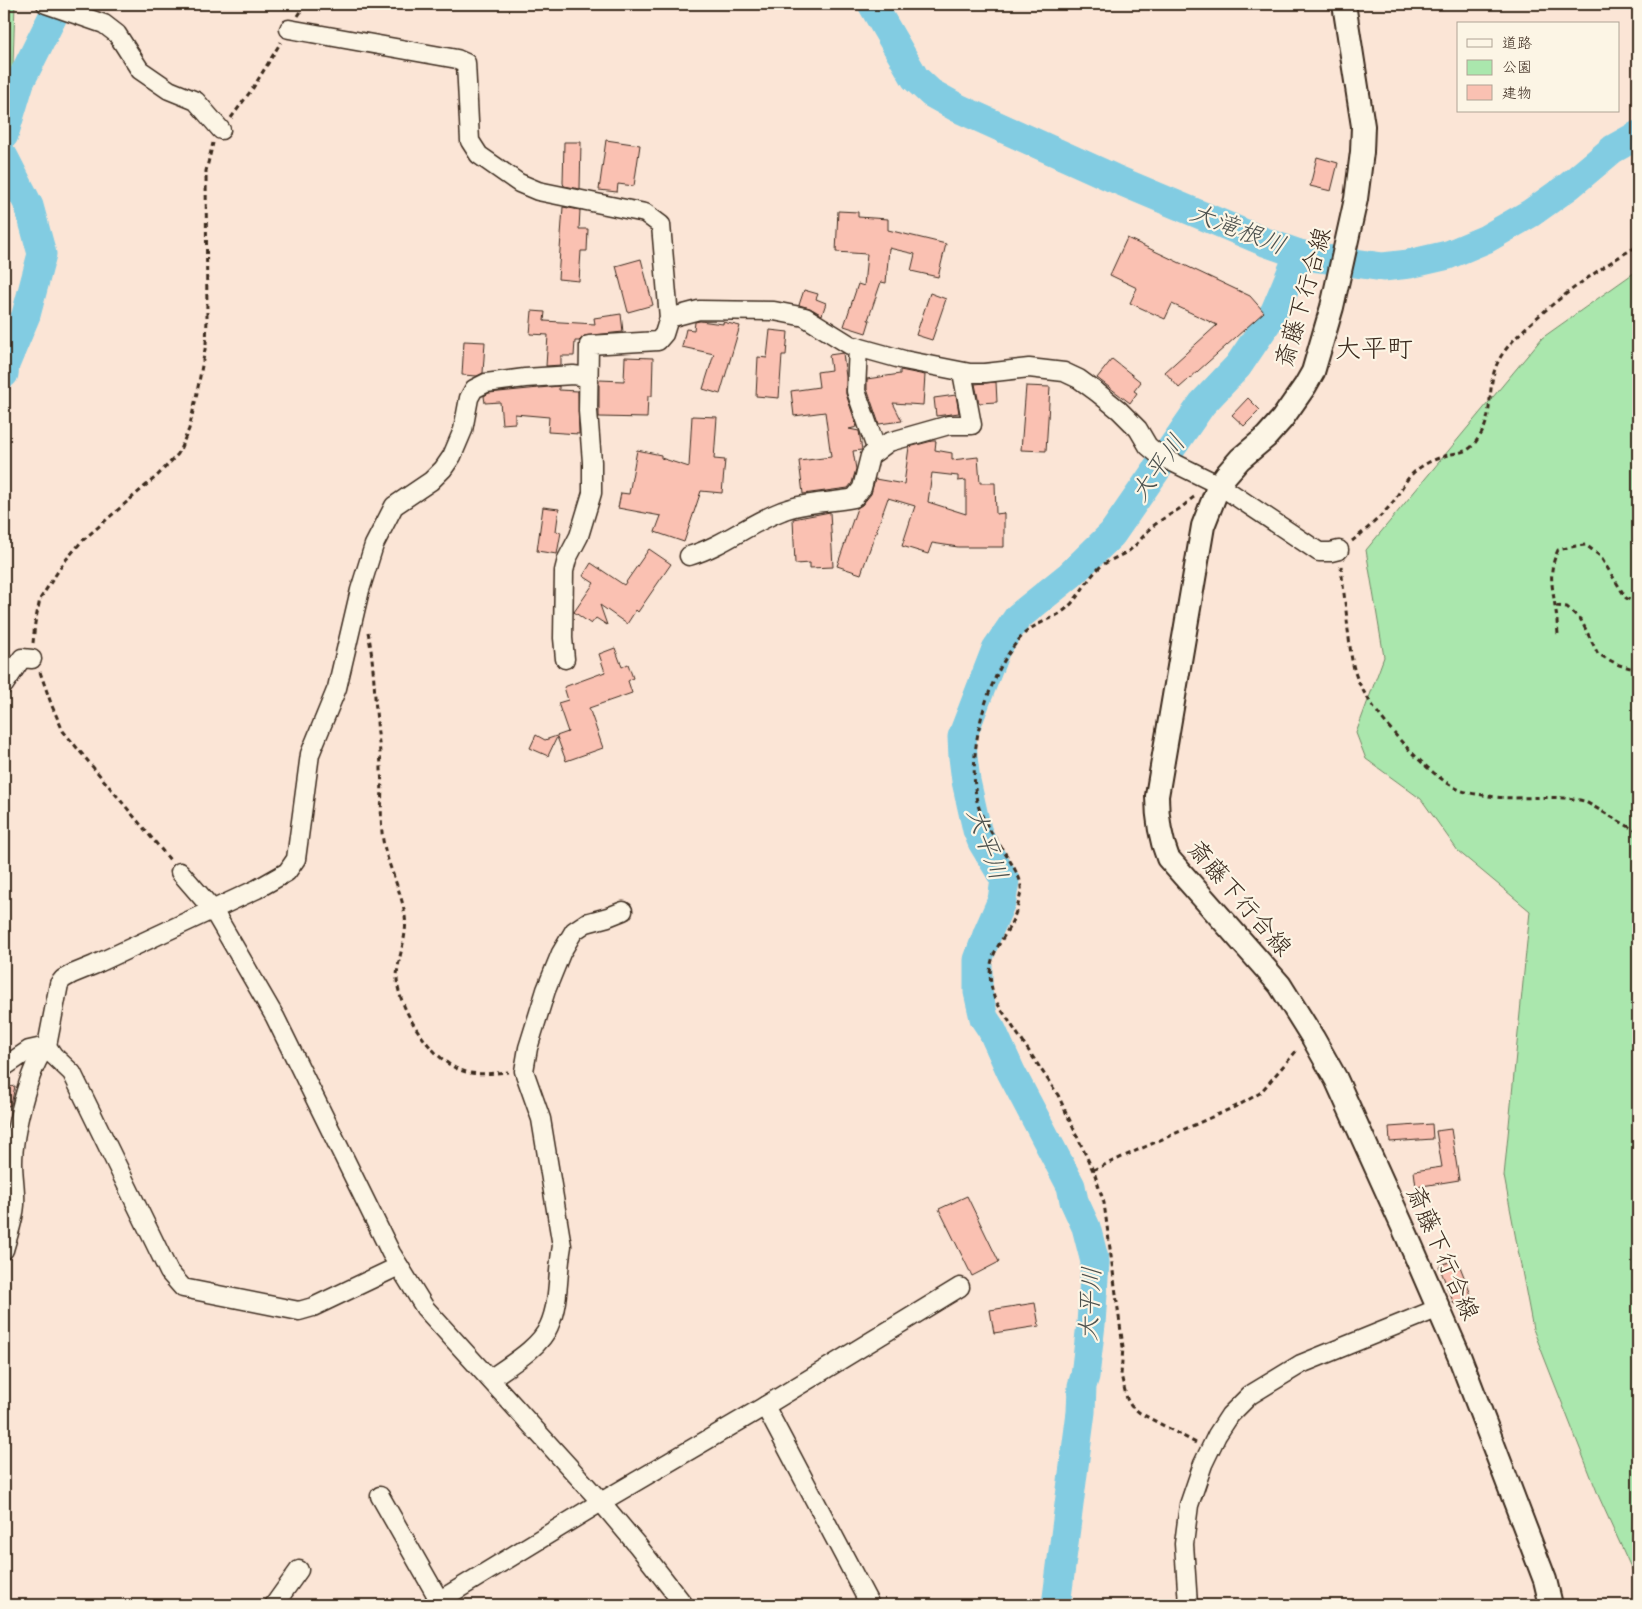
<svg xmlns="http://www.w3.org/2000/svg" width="1642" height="1609" font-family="Caveat,'Klee One',sans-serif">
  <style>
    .green { fill: #aae7ad; stroke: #728866 }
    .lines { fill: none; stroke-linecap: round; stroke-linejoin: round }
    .river { stroke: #82cce2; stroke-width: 29 }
    .building { fill: #fac1b2; stroke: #3b2a1e; fill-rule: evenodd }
    .minor-casing { stroke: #3b2a1e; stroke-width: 21 }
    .major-casing { stroke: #3b2a1e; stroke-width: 26 }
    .path { stroke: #3b2a1e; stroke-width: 3; stroke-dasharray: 5 4; stroke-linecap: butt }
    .minor { stroke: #fcf5e5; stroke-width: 18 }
    .major { stroke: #fcf5e5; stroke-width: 22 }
    .labels { text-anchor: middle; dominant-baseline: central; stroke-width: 4.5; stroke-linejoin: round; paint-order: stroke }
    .street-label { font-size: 24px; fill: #3b2a1e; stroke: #fcf5e5 }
    .water-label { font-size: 25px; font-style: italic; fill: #4d524f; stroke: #fcf5e5 }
    .quarter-label { font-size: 26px; fill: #3b2a1e; stroke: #fcf5e5 }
  </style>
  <rect width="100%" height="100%" fill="#fbe5d6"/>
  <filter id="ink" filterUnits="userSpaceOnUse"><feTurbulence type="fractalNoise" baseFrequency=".02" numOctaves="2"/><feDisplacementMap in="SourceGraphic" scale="10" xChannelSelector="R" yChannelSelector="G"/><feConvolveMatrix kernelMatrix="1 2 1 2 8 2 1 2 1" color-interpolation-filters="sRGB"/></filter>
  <g filter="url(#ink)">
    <g class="green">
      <polygon points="4,4 15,4 11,123 4,126"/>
      <polygon points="1638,270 1638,1583 1599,1497 1533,1329 1504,1176 1530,911 1458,851 1421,799 1366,759 1356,733 1384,657 1366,550 1542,338"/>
    </g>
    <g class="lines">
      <g class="river">
        <polyline points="872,4 915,78 931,93 958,108 1113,178 1265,242 1299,254 1319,258 1383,267 1409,264 1448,255 1486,239 1531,213 1569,186 1613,149 1638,135"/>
        <polyline points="4,135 20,82 59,4"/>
        <polyline points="4,157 29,206 42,254 26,315 5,365 4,374"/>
        <polyline points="1056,1605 1081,1412 1082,1386 1085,1376 1091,1324 1095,1262 1086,1227 1074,1201 1071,1186 1011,1072 992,1030 984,1018 978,992 978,960 988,932 1002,900 1005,880 982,842 977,830 966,781 963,757 962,737 996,649 1018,617 1070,575 1112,534 1202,404 1238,366 1275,311 1299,254"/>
      </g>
    </g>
    <g class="building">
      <polygon points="606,140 640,145 634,186 618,184 617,192 599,190"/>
      <polygon points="564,142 581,142 580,189 564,186 563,183"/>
      <polygon points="1317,157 1338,163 1331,191 1310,186"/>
      <polygon points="563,207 580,210 579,229 588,229 587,251 581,251 579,281 558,279"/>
      <polygon points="838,211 858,212 858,217 888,219 888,230 946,244 938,277 911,271 915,254 889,248 886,283 881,282 868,320 870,320 866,333 844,326 858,284 864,286 867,254 836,252"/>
      <polygon points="1127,238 1250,296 1264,312 1179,388 1165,372 1217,325 1172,304 1165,319 1130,303 1137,288 1110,275"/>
      <polygon points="641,259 653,305 628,312 616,266"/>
      <polygon points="804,290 818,294 816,299 826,303 822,315 810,308 799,305"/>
      <polygon points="930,293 946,299 932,340 916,335"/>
      <polygon points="532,311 545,312 544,321 595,324 594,318 621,314 623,332 584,336 579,341 575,341 574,356 561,356 561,365 546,366 548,335 530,334"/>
      <polygon points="700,321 723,324 723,322 740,326 720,394 703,389 714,354 682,347 686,329 694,330 695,322"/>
      <polygon points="770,330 788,332 786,355 782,355 779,398 756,396 758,357 767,358"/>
      <polygon points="464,341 485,342 483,373 477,376 462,375"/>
      <polygon points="843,353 846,377 846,394 857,427 849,429 859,431 862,450 853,451 856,469 852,483 848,488 803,494 799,461 831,457 825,412 794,416 791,391 819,387 817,372 831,370 829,355"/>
      <polygon points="625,357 653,358 652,396 648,396 647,418 599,417 599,380 624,381"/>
      <polygon points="1112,359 1141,382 1134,391 1137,393 1130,403 1097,378"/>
      <polygon points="900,370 925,375 923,405 893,403 902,421 879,424 867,389 867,379 900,374"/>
      <polygon points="996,382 997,402 979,403 975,384"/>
      <polygon points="559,386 559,390 578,391 579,434 548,432 549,417 515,414 515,423 502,424 500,402 485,403 484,396 489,393"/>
      <polygon points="1026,386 1050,387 1046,451 1021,450"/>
      <polygon points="956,395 959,413 936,416 934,398"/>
      <polygon points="1248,398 1260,410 1244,426 1232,415"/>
      <polygon points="692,416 717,417 714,459 725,460 722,493 701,491 684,542 655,532 661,516 618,508 621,493 629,494 637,450 661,455 661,458 689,467"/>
      <path d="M932,441H936L935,450L952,453V460L978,457L980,483H995L996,514L1004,513V547H958L932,543L928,554L902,546L915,506L888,498L861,574L837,566L857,508L862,505L871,494L875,479L904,484L909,447ZM932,473L958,476V481L966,480V514L928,502Z"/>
      <polygon points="543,507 559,509 556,531 561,532 557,554 537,551"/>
      <polygon points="830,512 833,567 810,568 810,563 795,564 793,519"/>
      <polygon points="649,549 671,564 638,612 636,610 627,624 600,605 607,625 596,618 591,624 574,612 594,583 583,576 591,563 624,585"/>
      <polygon points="615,648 622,667 628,664 633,678 628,681 632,693 589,708 603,748 566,761 557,737 548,756 530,748 536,735 545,740 568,732 558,703 568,700 564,687 605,672 599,654"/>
      <polygon points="15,1086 11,1105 4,1107 4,1088"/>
      <polygon points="1432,1124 1433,1139 1390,1142 1389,1127"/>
      <polygon points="1451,1129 1459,1180 1416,1187 1414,1171 1442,1167 1436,1131"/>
      <polygon points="967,1196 999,1262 972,1276 939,1209"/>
      <polygon points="1457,1259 1472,1297 1454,1304 1439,1266"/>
      <polygon points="1035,1303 1039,1326 994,1333 990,1310"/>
    </g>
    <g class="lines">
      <g class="minor-casing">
        <g id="minor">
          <polyline points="46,4 104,24 117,34 140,70 169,90 196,101 221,130"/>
          <polyline points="289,29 457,59 466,63 470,141 479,155 519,183 538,191 645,213 661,225 669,318 664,334 658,341 589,345 588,411 592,462 592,493 579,536 567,559 564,571 563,638 565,659"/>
          <polyline points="669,318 699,310 774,311 805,317 850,345 904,360 970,373 985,373 1029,368 1064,372 1079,379 1098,393 1119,410 1138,429 1148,446 1160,456 1219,485 1319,552 1331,552 1339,550"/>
          <polyline points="858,347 856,391 877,451"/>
          <path d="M689,556C723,546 750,523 782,511C804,502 830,503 854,498L862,488L870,456L889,442L949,425H972L962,372"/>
          <polyline points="4,685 22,658 32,659"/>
          <polyline points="180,872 213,910 275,1017 391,1253 425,1308 601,1502 638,1546 684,1605"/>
          <polyline points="4,1067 29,1050 47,1046"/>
          <path d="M4,1250C8,1235 14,1220 15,1205C16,1191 13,1177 13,1163C13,1135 28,1067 47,1046"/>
          <polyline points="399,1266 313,1307 299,1311 183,1288 169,1272 72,1073 53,1055 47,1046 59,984 63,979 72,974 94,965 257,889 287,872 296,859 310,754 337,688 360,590 374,545 394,506 431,481 443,469 452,456 463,430 469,398 474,389 486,383 525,378 573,375 588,377"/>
          <path d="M490,1379C508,1366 540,1348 549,1326C560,1302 557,1272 562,1246L541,1119L524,1071L528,1048L546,990L561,953L574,931L586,923L608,917L623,911"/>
          <polyline points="765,1406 960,1287"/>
          <polyline points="380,1496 442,1605"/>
          <polyline points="274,1605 299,1570"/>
          <polyline points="432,1605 601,1502 765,1406 870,1605"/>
          <polyline points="1188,1605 1184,1544 1189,1505 1203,1464 1217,1435 1230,1415 1250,1395 1301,1364 1439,1308"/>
        </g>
      </g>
      <g class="major-casing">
        <path id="major" d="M1344,4L1363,126L1362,152L1356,199L1332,307L1313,372L1305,386L1282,419L1266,437L1240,459L1226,475L1219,485L1203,526L1157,796C1157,818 1160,838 1168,858L1280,985L1313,1038L1336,1079L1407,1236L1460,1358L1545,1580L1551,1605"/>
      </g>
      <g class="path">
        <polyline points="298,16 306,4"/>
        <polyline points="231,118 253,88 281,42"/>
        <path d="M1194,497C1188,501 1183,507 1176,511C1170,515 1163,518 1157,523C1147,530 1140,542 1130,550C1120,557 1107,560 1098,569C1086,581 1079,597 1067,608C1055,619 1037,622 1025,633C988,670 968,745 976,796C980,822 1000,843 1013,866C1016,872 1021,879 1021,887C1022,892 1019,899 1018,905C1007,946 979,950 995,1000L1058,1095L1095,1175L1104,1203L1123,1347L1121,1375L1127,1399L1131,1406L1140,1413L1196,1443"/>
        <path d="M1352,541C1364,532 1384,514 1393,502C1401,491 1406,477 1418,469C1427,462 1438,458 1448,455C1454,453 1461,453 1467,450C1471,448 1475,443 1477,440C1495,418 1486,388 1497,364C1510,330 1605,263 1638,246"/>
        <path d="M1341,566C1343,587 1346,608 1348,630C1350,645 1351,663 1357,678C1370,711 1427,776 1460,790C1467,793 1476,794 1483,795C1516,802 1551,793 1584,801L1638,832"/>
        <polyline points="1556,606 1567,607 1581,620 1598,654 1619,665 1638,670"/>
        <path d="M368,632C374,661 374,692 377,722C378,738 381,755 381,771C383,791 380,812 382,832C384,860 401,887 405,916C408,938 397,957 397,979C398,1009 434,1063 463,1071C477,1076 493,1073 508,1072"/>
        <path d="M1558,634C1557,624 1557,615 1555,606C1552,583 1548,572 1558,550L1576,546L1586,545L1600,556L1626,598L1638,604"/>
        <polyline points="33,643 35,623 40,599 64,562 82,541 158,475 178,454 189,429 196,398 206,344 207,319 206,171 213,143"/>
        <polyline points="40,672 52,706 63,731 170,860"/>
        <polyline points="1093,1170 1239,1105 1260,1093 1298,1049"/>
      </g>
      <use href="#minor" class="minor"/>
      <use href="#major" class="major"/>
    </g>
  </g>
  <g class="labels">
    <g class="street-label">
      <text transform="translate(1303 297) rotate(-74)">斎藤下行合線</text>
      <text transform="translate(1240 898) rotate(49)">斎藤下行合線</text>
      <text transform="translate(1443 1253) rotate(66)">斎藤下行合線</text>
    </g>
    <g class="water-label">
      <text transform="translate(1238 229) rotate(21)">大滝根川</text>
      <text transform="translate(1158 468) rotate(-55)">大平川</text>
      <text transform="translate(987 844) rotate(70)">大平川</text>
      <text transform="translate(1090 1304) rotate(-87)">大平川</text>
    </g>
    <g class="quarter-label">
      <text x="1374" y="348">大平町</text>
    </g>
  </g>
  <rect width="1642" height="1609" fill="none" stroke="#fcf5e5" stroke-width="20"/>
  <rect x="10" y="10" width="1622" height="1589" fill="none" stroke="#3b2a1e" stroke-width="2" filter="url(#ink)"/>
  <rect x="1457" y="22" width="162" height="90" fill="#fcf5e5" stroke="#afa495"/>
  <rect x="1467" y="39" width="25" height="8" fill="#fcf5e5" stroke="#afa495"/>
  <text x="1502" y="48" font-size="15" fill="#3b2a1e">道路</text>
  <rect x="1467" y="60" width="25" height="15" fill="#aae7ad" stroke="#afa495"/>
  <text x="1502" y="72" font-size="15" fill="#3b2a1e">公園</text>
  <rect x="1467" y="85" width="25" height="15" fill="#fac1b2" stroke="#afa495"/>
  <text x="1502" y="98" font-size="15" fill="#3b2a1e">建物</text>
</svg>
